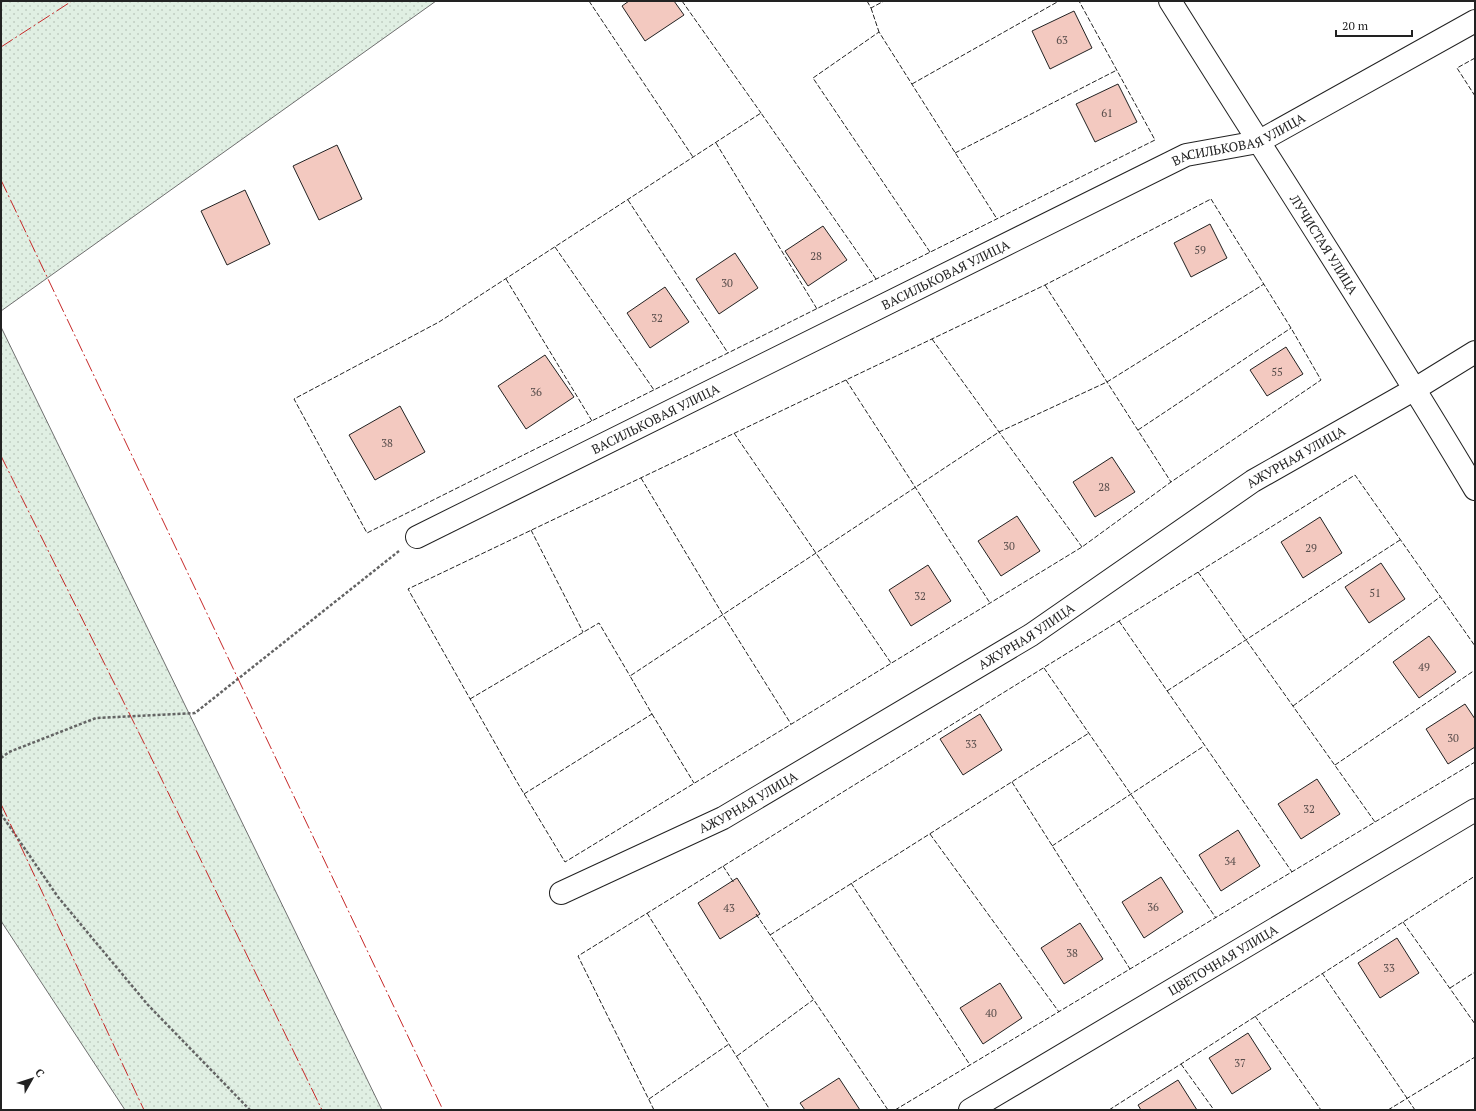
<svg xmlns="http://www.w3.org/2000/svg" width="1476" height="1111" font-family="'PT Serif',serif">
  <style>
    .grass { fill: url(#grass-dots); stroke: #6f6f6f }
    .building { fill: #f3c9c0; stroke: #222 }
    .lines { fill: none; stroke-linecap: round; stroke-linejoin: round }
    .minor-casing { stroke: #222; stroke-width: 24 }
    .path { stroke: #646464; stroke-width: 2.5; stroke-dasharray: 3 2; stroke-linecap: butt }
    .minor { stroke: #fff; stroke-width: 22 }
    .fence { stroke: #222; stroke-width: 1; stroke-dasharray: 5 2; stroke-linecap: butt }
    .power { stroke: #c62828; stroke-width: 1; stroke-dasharray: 14 3 2 3; stroke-linecap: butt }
    .labels { text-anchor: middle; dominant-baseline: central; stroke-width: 3; stroke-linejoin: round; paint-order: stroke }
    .number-label { font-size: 11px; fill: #564c4a }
    .street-label { font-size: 13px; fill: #222; stroke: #fff }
  </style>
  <defs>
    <pattern id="grass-dots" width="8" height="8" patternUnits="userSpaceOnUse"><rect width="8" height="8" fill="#e0efe3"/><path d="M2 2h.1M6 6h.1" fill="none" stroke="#c0cdc2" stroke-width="1.8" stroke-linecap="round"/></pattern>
  </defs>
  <rect width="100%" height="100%" fill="#fff"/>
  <g class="grass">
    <polygon points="1,1 436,1 1,311"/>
    <polygon points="1,327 382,1110 125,1110 1,921"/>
  </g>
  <g class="building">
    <polygon points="629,1 674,1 684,15 645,41 622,6"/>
    <polygon points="1074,11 1092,48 1050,69 1032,31"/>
    <polygon points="1118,84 1137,122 1095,142 1076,104"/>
    <polygon points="337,145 362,199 319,220 293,166"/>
    <polygon points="245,190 270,244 227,265 201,211"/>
    <polygon points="1210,224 1227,258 1191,277 1174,243"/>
    <polygon points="823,226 847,260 808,286 785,251"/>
    <polygon points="735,253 758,288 719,314 696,279"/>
    <polygon points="665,287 689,322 650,348 627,313"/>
    <polygon points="1286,347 1303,374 1267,396 1250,370"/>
    <polygon points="545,355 574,397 526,429 498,386"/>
    <polygon points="400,406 425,452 375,480 349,435"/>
    <polygon points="1112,457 1135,492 1095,517 1073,482"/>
    <polygon points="1017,516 1040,551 1001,576 978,541"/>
    <polygon points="1320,517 1342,553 1303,578 1281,542"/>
    <polygon points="1381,563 1405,599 1369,623 1345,587"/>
    <polygon points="928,565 951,601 911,626 889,590"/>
    <polygon points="1429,636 1456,672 1419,698 1393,662"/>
    <polygon points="1465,704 1475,719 1475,747 1448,764 1426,729"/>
    <polygon points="980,714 1002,750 963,775 940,739"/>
    <polygon points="1317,779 1340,814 1301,839 1278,804"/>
    <polygon points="1238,830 1260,866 1221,891 1199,855"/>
    <polygon points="1161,877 1183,912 1144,938 1122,902"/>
    <polygon points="737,878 760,914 720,939 698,903"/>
    <polygon points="1080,923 1103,959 1064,984 1041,948"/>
    <polygon points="1397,938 1419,973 1380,998 1358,963"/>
    <polygon points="1000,983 1022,1018 983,1044 960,1008"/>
    <polygon points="1248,1033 1271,1069 1232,1094 1209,1058"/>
    <polygon points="839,1078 860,1110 805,1110 800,1103"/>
    <polygon points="1178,1080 1197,1110 1141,1110 1138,1105"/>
  </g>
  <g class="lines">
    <g class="minor-casing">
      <g id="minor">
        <path id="s1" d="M1170,1C1272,164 1377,324 1475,489"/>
        <path id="s2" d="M417,537L1186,155L1258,142L1475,21"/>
        <path id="s3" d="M561,893L723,818L1031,635L1253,481L1415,389L1475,352"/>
        <path id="s4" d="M970,1110L1475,810"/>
      </g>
    </g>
    <g class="path">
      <polyline points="1,758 9,752 96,718 195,713 399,551"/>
      <polyline points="1,814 58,897 148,1005 250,1110"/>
    </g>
    <use href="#minor" class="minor"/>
    <g class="fence">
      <polyline points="589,1 693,157"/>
      <polyline points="682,1 761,113"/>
      <polyline points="867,1 871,8 884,1"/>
      <polyline points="871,8 879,32"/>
      <polyline points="1475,58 1457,68 1475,96"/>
      <polyline points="912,84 1059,1"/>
      <polyline points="716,143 817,309"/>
      <polyline points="955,153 1117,70"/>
      <polygon points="1211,199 1291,328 1321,380 1171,482 1082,547 565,862 517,782 408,589 1045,285"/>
      <polyline points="628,200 728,353"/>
      <polyline points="555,247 654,390"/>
      <polyline points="930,252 813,78 879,32 997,219"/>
      <polyline points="506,279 592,421"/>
      <polyline points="876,279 761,113 439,322 294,399 367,533 1155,140 1079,1"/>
      <polyline points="1045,285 1171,482"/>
      <polyline points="932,339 1082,547"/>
      <polyline points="846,380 990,603"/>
      <polyline points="1138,430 1291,328"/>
      <polyline points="734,433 891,663"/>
      <polyline points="641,478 723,615 791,724"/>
      <polyline points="531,530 583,632"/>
      <polyline points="1198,572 1375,822"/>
      <polyline points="1119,621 1292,872"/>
      <polyline points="1044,668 1216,918"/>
      <polyline points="1167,691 1400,540"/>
      <polyline points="470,699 599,623 630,676"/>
      <polyline points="1293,706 1440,597"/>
      <polyline points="652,714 694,783"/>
      <polyline points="1335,765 1475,670"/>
      <polyline points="1012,782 1130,969"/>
      <polyline points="524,794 652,714 630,676 999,432 1107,382 1264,284"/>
      <polyline points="930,834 1059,1012"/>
      <polyline points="1052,846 1204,746"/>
      <polyline points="723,866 734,883"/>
      <polyline points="851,883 970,1065"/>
      <polyline points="647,913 770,1110"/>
      <polyline points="756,914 888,1110"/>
      <polyline points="1403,922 1475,1024"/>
      <polyline points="770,935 1089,733"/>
      <polyline points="1322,973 1415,1110"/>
      <polyline points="1450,988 1475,972"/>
      <polyline points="1255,1016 1321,1110"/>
      <polyline points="737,1056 813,1000"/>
      <polyline points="1181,1064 1214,1110"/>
      <polyline points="649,1099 729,1044"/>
      <polyline points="654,1110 578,956 1355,475 1475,646"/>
      <polyline points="895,1110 1475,762"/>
      <polyline points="1109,1110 1475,876"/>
      <polyline points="1388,1110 1475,1057"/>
    </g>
    <g class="power">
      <polyline points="1,47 72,1"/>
      <polyline points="1,180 443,1110"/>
      <polyline points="1,456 146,747 322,1110"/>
      <polyline points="1,804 144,1110"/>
    </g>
  </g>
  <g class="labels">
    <g class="number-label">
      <text x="1062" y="40">63</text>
      <text x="1107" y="113">61</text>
      <text x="1200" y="250">59</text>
      <text x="816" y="256">28</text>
      <text x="727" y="283">30</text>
      <text x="657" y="318">32</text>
      <text x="1277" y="372">55</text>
      <text x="536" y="392">36</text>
      <text x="387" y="443">38</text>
      <text x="1104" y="487">28</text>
      <text x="1009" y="546">30</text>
      <text x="1311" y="548">29</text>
      <text x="1375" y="593">51</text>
      <text x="920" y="596">32</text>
      <text x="1424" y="667">49</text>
      <text x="1453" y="738">30</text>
      <text x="971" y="744">33</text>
      <text x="1309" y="809">32</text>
      <text x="1230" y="861">34</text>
      <text x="1153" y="907">36</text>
      <text x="729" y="908">43</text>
      <text x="1072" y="953">38</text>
      <text x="1389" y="968">33</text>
      <text x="991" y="1013">40</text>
      <text x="1240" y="1063">37</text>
    </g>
    <g class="street-label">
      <text stroke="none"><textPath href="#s2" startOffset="914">ВАСИЛЬКОВАЯ УЛИЦА</textPath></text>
      <text stroke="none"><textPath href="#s1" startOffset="288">ЛУЧИСТАЯ УЛИЦА</textPath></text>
      <text stroke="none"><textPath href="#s2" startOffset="590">ВАСИЛЬКОВАЯ УЛИЦА</textPath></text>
      <text stroke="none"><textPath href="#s2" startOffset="266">ВАСИЛЬКОВАЯ УЛИЦА</textPath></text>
      <text stroke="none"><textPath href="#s3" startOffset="856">АЖУРНАЯ УЛИЦА</textPath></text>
      <text stroke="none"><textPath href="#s3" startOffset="532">АЖУРНАЯ УЛИЦА</textPath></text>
      <text stroke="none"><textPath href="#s3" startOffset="208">АЖУРНАЯ УЛИЦА</textPath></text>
      <text stroke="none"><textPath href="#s4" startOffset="294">ЦВЕТОЧНАЯ УЛИЦА</textPath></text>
    </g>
  </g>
  <rect width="1476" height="1111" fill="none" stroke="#222222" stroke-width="4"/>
  <g transform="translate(32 1079) rotate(51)" stroke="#ffffff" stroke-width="3" paint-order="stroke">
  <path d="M0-3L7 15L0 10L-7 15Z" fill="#222222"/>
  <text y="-6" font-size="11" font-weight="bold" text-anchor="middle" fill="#222222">С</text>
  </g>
  <path d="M1336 30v6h76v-6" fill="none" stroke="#222222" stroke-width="2"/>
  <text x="1342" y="30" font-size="12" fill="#222222" stroke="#ffffff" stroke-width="3" paint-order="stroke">20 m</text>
</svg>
